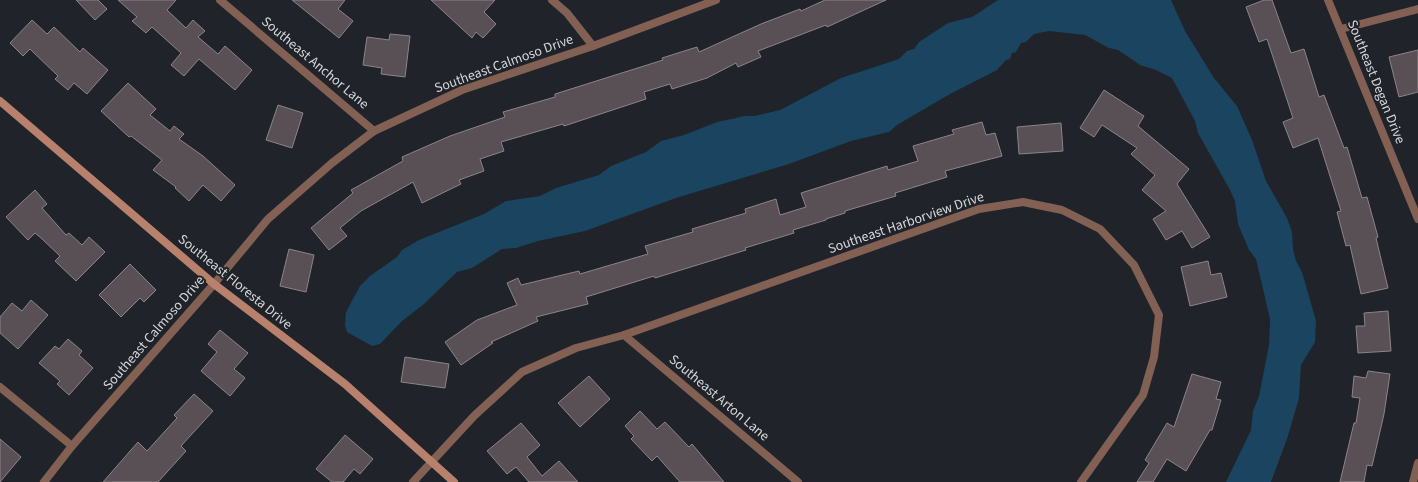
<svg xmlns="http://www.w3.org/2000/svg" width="1418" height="482" font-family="'Source Sans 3',sans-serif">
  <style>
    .water { fill: #1a445f }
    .building { fill: #585054; stroke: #8c8488 }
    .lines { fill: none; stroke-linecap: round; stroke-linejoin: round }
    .street { stroke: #826053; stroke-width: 8 }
    .secondary { stroke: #b8816d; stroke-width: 8 }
    .labels { text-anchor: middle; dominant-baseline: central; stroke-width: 4; stroke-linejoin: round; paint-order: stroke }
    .street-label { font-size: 14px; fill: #d5d7db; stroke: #202329 }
  </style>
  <rect width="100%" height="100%" fill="#202329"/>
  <polygon class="water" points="998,0 1171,0 1185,31 1214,78 1237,106 1252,140 1266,181 1287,218 1292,232 1293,249 1296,261 1302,272 1316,321 1315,342 1301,365 1299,398 1287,439 1271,482 1226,482 1251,430 1253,411 1259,396 1269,345 1270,319 1256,259 1249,250 1238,224 1235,201 1230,190 1198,133 1195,121 1172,78 1156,70 1140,65 1118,50 1109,48 1085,35 1049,31 1034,34 1026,42 1021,43 1016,52 1012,53 1010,59 1006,60 997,70 950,94 897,125 889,132 851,141 789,164 676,198 585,231 538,241 516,248 502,249 472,268 457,272 424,304 402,321 380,344 372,346 347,332 345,325 346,312 360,286 370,276 397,257 402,250 419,240 484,214 506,201 540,196 556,188 599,175 611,166 646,152 661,141 684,135 717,122 745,116 755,116 780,110 841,78 899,59 907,51 914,49 919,42 948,23 972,17"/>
  <g class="building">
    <polygon points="76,0 98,0 107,9 95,20"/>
    <polygon points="118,0 176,0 167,10 186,28 193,20 205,31 198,37 218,54 225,46 252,70 235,90 199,59 184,76 171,65 181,53 152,27 146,33 132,21 137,17"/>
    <polygon points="292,0 345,0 338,9 353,21 339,38"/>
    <polygon points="431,0 495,0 484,12 496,24 483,38 476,32 472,38"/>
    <polygon points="825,0 886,0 827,27 826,25 758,51 761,57 738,67 736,63 707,78 672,89 670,84 644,92 646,99 564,126 563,124 501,142 504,151 480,159 484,171 459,180 461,184 422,203 413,182 361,211 340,228 347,236 329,250 311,228 353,193 351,190 403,161 402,157 450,136 505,117 503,112 555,97 555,94 663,60 662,58 697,47 699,52 761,24 800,9 801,11"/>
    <polygon points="1264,0 1272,0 1291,53 1304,49 1319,97 1324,95 1344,148 1347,147 1362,198 1367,197 1378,237 1376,238 1388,288 1361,294 1350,245 1346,246 1337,212 1341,211 1318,138 1293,148 1283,122 1293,118 1267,39 1259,42 1246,7"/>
    <polygon points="32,20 47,34 54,27 80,52 83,48 108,70 87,94 74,83 68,90 55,79 58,76 30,49 23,56 10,43"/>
    <polygon points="390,34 410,36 405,77 381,74 382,68 363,65 367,37 389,40"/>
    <polygon points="1418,50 1418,92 1399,97 1389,57"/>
    <polygon points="128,83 156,109 150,115 170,131 174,126 184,134 179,139 203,156 235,185 221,201 203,185 189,201 175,188 176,187 153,170 162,160 131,136 129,137 101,111"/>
    <polygon points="1104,90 1144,116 1138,126 1189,169 1177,184 1210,237 1192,248 1182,231 1166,240 1153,219 1166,211 1142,190 1155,175 1131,154 1137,148 1102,125 1094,137 1080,128"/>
    <polygon points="278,105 303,113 292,148 266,140"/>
    <polygon points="982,122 986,135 995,133 1002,156 945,171 947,177 895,193 896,196 845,211 845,213 826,219 826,220 793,230 794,233 745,248 746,250 655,278 654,276 586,297 588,304 536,317 538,321 491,342 493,343 461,365 445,342 477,320 517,305 507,283 518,278 521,285 579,271 580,274 648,254 645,246 693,232 692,229 746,213 745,209 776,199 780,215 806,207 801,193 887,166 888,170 918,161 913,146 954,134 952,130"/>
    <polygon points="1061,123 1063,151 1019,154 1017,127"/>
    <polygon points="35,190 47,204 42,208 66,235 69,233 82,245 89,237 105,252 76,281 55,261 60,256 41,238 35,233 28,240 6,217"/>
    <polygon points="289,249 314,255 306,292 280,286"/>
    <polygon points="1208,261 1211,275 1221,273 1227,297 1190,306 1181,267"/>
    <polygon points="130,264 156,290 144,302 140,298 121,317 99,295"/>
    <polygon points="31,300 48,315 18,349 0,333 0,317 12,303 22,311"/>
    <polygon points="1388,311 1391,351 1358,353 1356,326 1365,326 1364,313"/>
    <polygon points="220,330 248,353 234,369 245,378 230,396 201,371 217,352 208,344"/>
    <polygon points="68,339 82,351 79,355 93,368 69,395 57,384 60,381 39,363 55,346 59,349"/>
    <polygon points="405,357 449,364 445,388 401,382"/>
    <polygon points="1368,371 1390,374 1384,414 1372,466 1367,465 1364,482 1340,482 1354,423 1356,423 1360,398 1352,397 1354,376 1366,378"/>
    <polygon points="1192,374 1221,382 1216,399 1221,400 1212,430 1210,430 1186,471 1167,459 1153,482 1137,482 1149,463 1145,460 1167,423 1174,427"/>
    <polygon points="589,376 610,399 580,427 558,403"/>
    <polygon points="194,394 213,411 181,446 186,451 158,482 103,482 138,442 147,451 177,418 174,415"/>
    <polygon points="640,411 657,429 665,422 689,447 692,444 724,482 680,482 657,456 652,461 631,439 634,436 625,426"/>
    <polygon points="521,423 540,445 527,457 542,476 559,461 578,482 529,482 516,467 507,474 487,451"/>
    <polygon points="345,435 373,459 360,474 354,469 343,482 332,482 316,469"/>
    <polygon points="0,439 21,457 0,482"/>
  </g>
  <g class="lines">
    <g class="street">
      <polyline points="220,0 374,131"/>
      <polyline points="552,0 567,13 593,46"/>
      <polyline points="1328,0 1418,219"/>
      <polyline points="1341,29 1418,9"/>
      <polyline points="624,335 798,482"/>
      <polyline points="0,387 72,446"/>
      <polyline points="44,482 72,446 214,284 268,219 332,163 374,131 462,90 593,46 716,0"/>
      <polyline points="413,482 474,416 522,372 576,348 624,335 979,209 1023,202 1062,210 1100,229 1134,265 1159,315 1154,357 1143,395 1081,482"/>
      <polyline points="1413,482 1418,463"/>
    </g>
    <polyline class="secondary" points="0,101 214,284 345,384 454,482"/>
  </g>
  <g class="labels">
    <g class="street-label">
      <text transform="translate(315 63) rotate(40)">Southeast Anchor Lane</text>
      <text transform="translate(504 64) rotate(-20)">Southeast Calmoso Drive</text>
      <text transform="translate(1376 82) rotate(68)">Southeast Degan Drive</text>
      <text transform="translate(906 223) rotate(-19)">Southeast Harborview Drive</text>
      <text transform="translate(235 282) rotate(39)">Southeast Floresta Drive</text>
      <text transform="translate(154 333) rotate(-49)">Southeast Calmoso Drive</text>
      <text transform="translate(719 398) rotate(40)">Southeast Arton Lane</text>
    </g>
  </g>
</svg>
